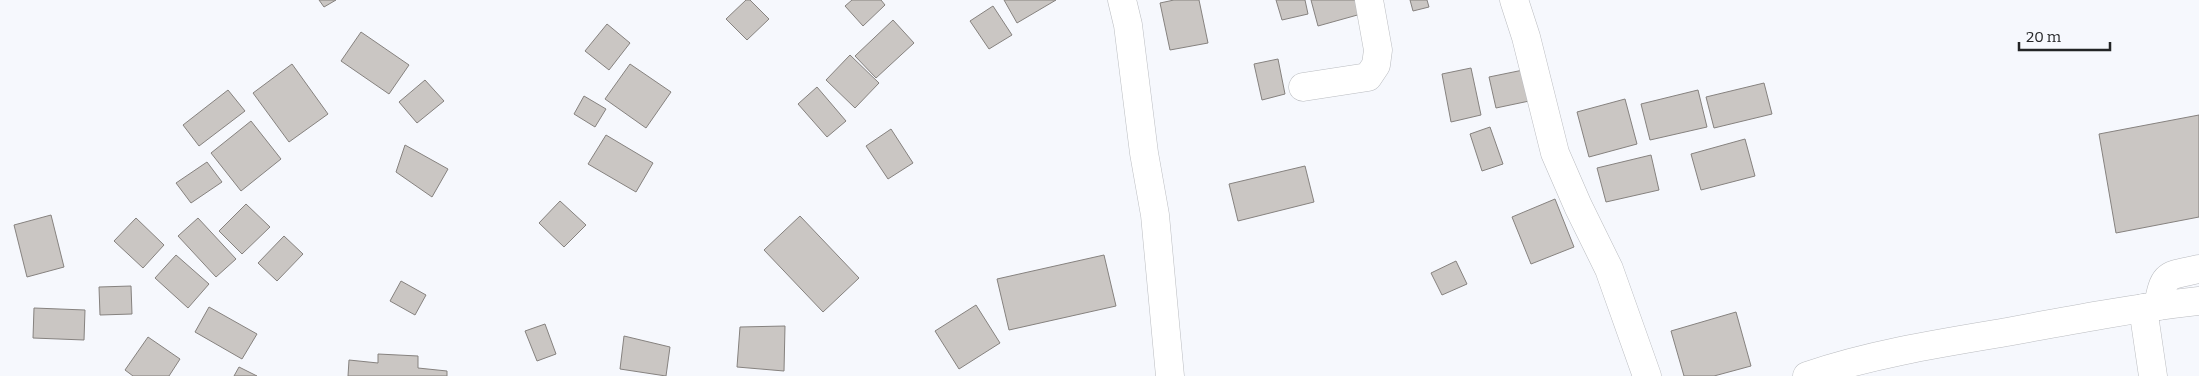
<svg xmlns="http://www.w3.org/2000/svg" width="2199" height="376" font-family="Bitter,serif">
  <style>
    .building { fill: #cac6c3; stroke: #86827f }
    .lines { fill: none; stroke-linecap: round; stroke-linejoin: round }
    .minor-casing { stroke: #babcc0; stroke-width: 29 }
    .minor { stroke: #fff; stroke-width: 28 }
  </style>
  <rect width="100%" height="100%" fill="#f6f8fd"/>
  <g class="building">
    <polygon points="319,0 336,0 324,7"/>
    <polygon points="746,0 750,0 769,19 747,40 726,19"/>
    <polygon points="852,0 881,0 885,5 863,26 845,6"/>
    <polygon points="1004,0 1056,0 1017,23"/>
    <polygon points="1174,0 1199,0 1208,43 1170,50 1160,3"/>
    <polygon points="1276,0 1305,0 1308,14 1282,20"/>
    <polygon points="1311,0 1357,0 1361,14 1318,26"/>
    <polygon points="1410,0 1427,0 1429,7 1413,11"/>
    <polygon points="993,6 1012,35 989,49 970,21"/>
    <polygon points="893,20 914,43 876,78 855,56"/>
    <polygon points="607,24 630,43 609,70 585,51"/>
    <polygon points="361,32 409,65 389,94 341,61"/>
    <polygon points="850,55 879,83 855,108 826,80"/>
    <polygon points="1278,59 1285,94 1262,100 1254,64"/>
    <polygon points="292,64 328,114 289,142 253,93"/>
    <polygon points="630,64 671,92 646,128 605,99"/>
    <polygon points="1471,68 1481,115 1451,122 1442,74"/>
    <polygon points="1528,69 1534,100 1496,108 1489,77"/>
    <polygon points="425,80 444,101 417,123 399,102"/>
    <polygon points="1764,83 1772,114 1714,128 1706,97"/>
    <polygon points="817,87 846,121 827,137 798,104"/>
    <polygon points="228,90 245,111 199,146 183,125"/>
    <polygon points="1698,90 1707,127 1650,140 1641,104"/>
    <polygon points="584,96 606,109 595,127 574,114"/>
    <polygon points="1625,99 1637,144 1589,157 1577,112"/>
    <polygon points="2199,115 2199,217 2116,233 2099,134"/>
    <polygon points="251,121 281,159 241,191 211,153"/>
    <polygon points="1490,127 1503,164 1482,171 1470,134"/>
    <polygon points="891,129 913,163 888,179 866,146"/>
    <polygon points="606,135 653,163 636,192 588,164"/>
    <polygon points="1745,139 1755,176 1701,190 1691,154"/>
    <polygon points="405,145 448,169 432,197 396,172"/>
    <polygon points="1651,155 1659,190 1606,202 1597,168"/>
    <polygon points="207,162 222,182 191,203 176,183"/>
    <polygon points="1305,166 1314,202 1238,221 1229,184"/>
    <polygon points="1555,199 1574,247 1531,264 1512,217"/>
    <polygon points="560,201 586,225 564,247 539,223"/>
    <polygon points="246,204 270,227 242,254 219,231"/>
    <polygon points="51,215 64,267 27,277 14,225"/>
    <polygon points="800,216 859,278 823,312 764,250"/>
    <polygon points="136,218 164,245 143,268 114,241"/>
    <polygon points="198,218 236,259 216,277 178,236"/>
    <polygon points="284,236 303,254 277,281 258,263"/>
    <polygon points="176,255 209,284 188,308 155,278"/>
    <polygon points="1104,255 1116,306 1009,330 997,279"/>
    <polygon points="1456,261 1467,284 1442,295 1431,273"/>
    <polygon points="401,281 426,295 415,315 390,301"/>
    <polygon points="131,286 132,314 100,315 99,287"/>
    <polygon points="976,305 1000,343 959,369 935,331"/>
    <polygon points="209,307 257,334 242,359 195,332"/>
    <polygon points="34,308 85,310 84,340 33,338"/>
    <polygon points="1736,312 1751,366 1714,376 1684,376 1671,331"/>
    <polygon points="545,324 556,354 537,361 525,331"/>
    <polygon points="785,326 784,371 737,367 740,327"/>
    <polygon points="624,336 670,347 666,376 620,369"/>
    <polygon points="148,337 180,359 169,376 133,376 125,370"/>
    <polygon points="378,354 418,356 418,368 447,371 447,376 348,376 349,360 378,363"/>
    <polygon points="239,367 257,376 234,376"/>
  </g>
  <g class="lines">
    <g class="minor-casing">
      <g id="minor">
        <polyline points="1122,0 1128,25 1144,153 1155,215 1170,376"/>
        <polyline points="1514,0 1526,37 1555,153 1578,206 1609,269 1647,376"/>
        <polyline points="1303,87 1368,77 1376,65 1378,50 1369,0"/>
        <path d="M2158,306C2164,272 2167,276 2199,269"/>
        <polyline points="2143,308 2153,376"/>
        <path d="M1807,376C1871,354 1941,343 2007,332C2071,320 2135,308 2199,301"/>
      </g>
    </g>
    <use href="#minor" class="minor"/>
  </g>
  <path d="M2019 42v8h91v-8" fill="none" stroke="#232426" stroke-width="2.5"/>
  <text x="2026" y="42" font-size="15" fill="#232426" stroke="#f6f8fd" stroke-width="4" paint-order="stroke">20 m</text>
</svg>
